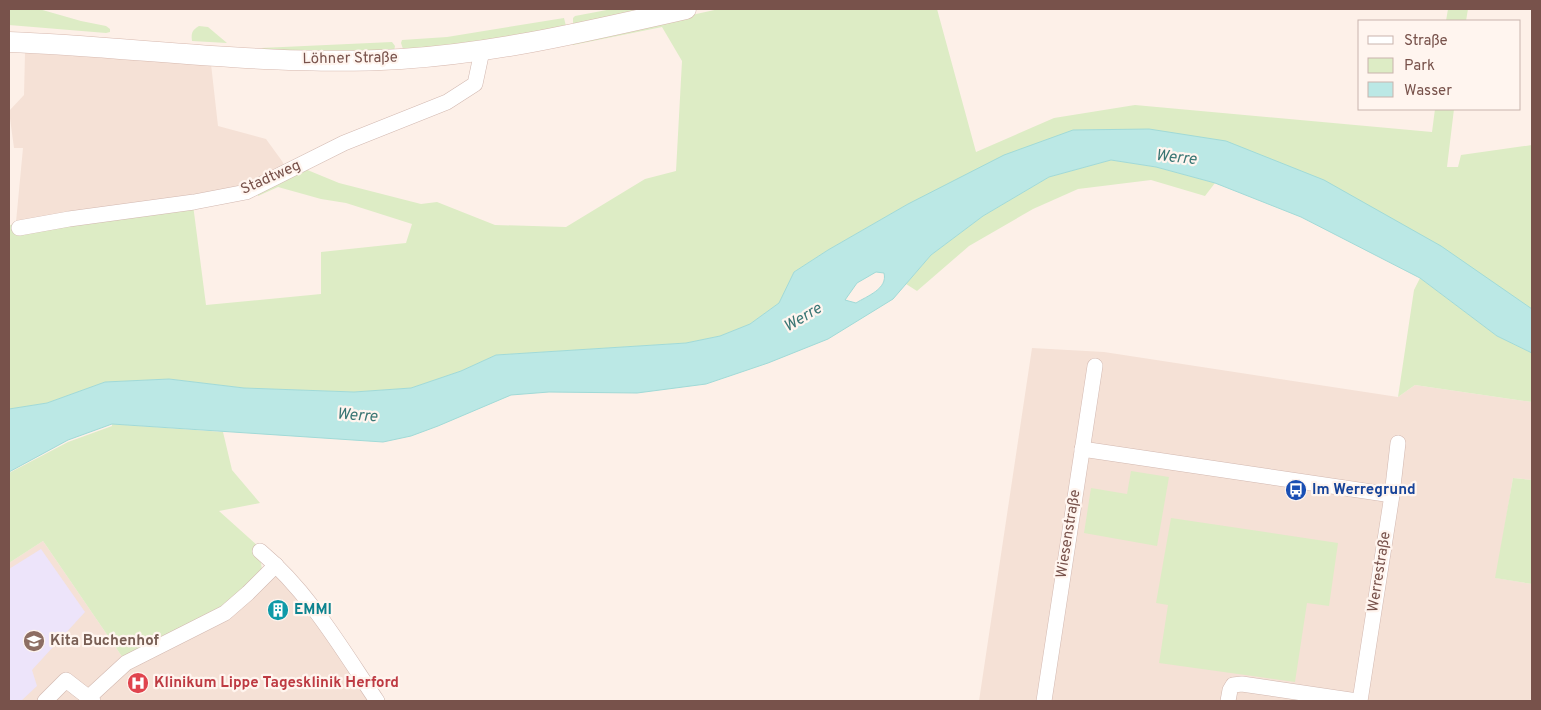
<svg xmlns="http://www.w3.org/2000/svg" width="1541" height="710" font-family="Overpass,sans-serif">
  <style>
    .residential { fill: #f5e1d6 }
    .education { fill: #ede4fa }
    .green { fill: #ddecc5 }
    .water { fill: #bbe8e5; stroke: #a1dad7; fill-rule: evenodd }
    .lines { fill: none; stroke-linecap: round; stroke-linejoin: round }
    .minor-casing { stroke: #d2b8b0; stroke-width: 16 }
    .secondary-casing { stroke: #d7b9af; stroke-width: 21 }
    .minor { stroke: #fff; stroke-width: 15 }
    .secondary { stroke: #fff; stroke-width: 20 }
    .labels { text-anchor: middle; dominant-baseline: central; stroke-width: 4.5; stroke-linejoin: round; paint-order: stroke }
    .street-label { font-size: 15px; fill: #78524b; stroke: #fff5ef }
    .transit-label { font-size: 15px; font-weight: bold; fill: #164399; stroke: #fff5ef; text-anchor: start }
    .culture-label { font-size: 15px; font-weight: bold; fill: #0d838f; stroke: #fff5ef; text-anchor: start }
    .education-label { font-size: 15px; font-weight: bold; fill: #785e54; stroke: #fff5ef; text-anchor: start }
    .health-label { font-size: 15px; font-weight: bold; fill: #be3a42; stroke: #fff5ef; text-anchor: start }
    .water-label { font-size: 16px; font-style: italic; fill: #3a7674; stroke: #fff5ef }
  </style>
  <rect width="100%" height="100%" fill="#fdf0e8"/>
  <g class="residential">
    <polygon points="25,53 211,64 218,126 266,139 282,161 285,167 247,188 16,222 23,148 14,148 9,111 24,95"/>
    <polygon points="1032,348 1104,352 1398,397 1415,385 1532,402 1532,480 1513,478 1496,578 1532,584 1532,701 979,701"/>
    <polygon points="43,541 123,658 277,560 382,701 9,701 9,563"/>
  </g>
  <polygon class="education" points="41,549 85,612 32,670 37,686 21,701 9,701 9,569"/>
  <g class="green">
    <polygon points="9,9 39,9 81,21 106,26 110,29 110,32 106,33 9,25"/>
    <polygon points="612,9 660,9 575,26 573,23 573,18 575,16"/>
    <polygon points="719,9 937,9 976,152 1054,118 1135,105 1432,132 1435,109 1454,109 1447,167 1458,167 1461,155 1532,145 1532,309 1515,298 1149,129 908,204 828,250 794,272 779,303 750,324 720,336 686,343 496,355 461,371 411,388 354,392 244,388 169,379 105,382 47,403 9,409 9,226 16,222 192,197 206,305 321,294 321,252 406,243 412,224 346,203 321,199 278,187 258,196 256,192 305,169 339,183 421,204 437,202 495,225 566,227 645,179 676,171 682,61 662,27 573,45 573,41"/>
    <polygon points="1448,9 1468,9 1466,21 1446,21"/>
    <polygon points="564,18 566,26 504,42 403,49 401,43 402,40 447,37"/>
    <path d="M199,26L208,27L227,43L192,41C191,33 192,30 199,26Z"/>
    <polygon points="392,42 395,46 394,51 270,51 261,48"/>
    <polygon points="1111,160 1156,167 1215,183 1205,196 1151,180 1078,189 1033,209 969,246 917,291 906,284 931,255 983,216 1049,177"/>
    <polygon points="1420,278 1497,336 1532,353 1532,402 1415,385 1398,397 1414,290"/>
    <polygon points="112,424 223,432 232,470 260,503 219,511 259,547 262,570 221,609 123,658 43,541 9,563 9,473 68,442 112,426"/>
    <polygon points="1131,471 1169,477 1157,546 1084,533 1091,488 1127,494"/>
    <polygon points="1513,478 1532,480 1532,584 1495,578"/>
    <polygon points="1171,518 1338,543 1329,606 1307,603 1295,682 1159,663 1168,605 1156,603"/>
  </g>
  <path class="water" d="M1149,129L1226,141L1324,180L1441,246L1532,309V353L1497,336L1420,278L1301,217L1215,183L1156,167L1111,160L1049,177L983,216L931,255L893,299L828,339L768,363L706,384L637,393L549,392L511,395L438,426L411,436L383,442L112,424L68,440L9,472V409L47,403L105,382L169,379L244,388L354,392L411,388L461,371L496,355L686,343L720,336L750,324L779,303L794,272L828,250L908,204L1004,155L1073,130ZM876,272L884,273C888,289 867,296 856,303L845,300L857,283Z"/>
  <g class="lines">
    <g class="minor-casing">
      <g id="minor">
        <polyline points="19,228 69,219 194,202 246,192 344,143 447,102 475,84 482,51"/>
        <polyline points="1082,449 1392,495"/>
        <path d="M260,551C309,592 342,649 377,701"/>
        <polyline points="88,698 126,663 225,613 248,593 276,565"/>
        <polyline points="45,701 66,680 93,701"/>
        <polyline points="1044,701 1095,366"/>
        <polyline points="1228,701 1230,690 1233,685 1242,684 1357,701"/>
        <polyline points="1360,701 1392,495 1398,443"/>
      </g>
    </g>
    <g class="secondary-casing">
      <path id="secondary" d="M9,42C139,47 270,67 401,59C498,53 592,30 686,9"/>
    </g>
    <use href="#minor" class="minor"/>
    <use href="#secondary" class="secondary"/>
  </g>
  <defs>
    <g id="bus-disc" transform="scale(1.125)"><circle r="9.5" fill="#1a4fb4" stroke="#fff5ef"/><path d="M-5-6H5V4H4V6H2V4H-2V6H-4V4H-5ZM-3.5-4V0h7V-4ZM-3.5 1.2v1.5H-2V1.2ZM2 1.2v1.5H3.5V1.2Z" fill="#fff"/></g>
    <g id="building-disc" transform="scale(1.125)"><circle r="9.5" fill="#0f9aa8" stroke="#fff5ef"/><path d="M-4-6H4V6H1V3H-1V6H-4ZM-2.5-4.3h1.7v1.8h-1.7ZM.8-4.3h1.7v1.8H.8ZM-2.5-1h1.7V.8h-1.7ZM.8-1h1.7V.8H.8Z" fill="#fff"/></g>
    <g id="school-disc" transform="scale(1.125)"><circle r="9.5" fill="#8d6e63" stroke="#fff5ef"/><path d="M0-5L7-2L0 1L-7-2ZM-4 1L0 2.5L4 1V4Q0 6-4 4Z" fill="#fff"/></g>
    <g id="hospital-disc" transform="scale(1.125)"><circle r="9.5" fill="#e0444e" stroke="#fff5ef"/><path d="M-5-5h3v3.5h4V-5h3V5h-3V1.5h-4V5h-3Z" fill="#fff"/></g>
  </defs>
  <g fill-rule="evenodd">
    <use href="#bus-disc" x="1296" y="490"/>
    <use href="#building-disc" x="278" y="610"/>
    <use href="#school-disc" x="34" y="641"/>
    <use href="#hospital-disc" x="138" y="683"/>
  </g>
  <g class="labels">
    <g class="street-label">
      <text transform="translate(350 59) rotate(-1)">Löhner Straße</text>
      <text transform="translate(271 178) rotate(-24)">Stadtweg</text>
      <text transform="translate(1069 534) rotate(-81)">Wiesenstraße</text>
      <text transform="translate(1380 572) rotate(-81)">Werrestraße</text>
    </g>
    <g class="transit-label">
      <text x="1312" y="490">Im Werregrund</text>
    </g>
    <g class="culture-label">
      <text x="294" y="610">EMMI</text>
    </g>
    <g class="education-label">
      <text x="50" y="641">Kita Buchenhof</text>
    </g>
    <g class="health-label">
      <text x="154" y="683">Klinikum Lippe Tagesklinik Herford</text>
    </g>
    <g class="water-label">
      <text transform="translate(1176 158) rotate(6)">Werre</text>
      <text transform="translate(803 318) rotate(-31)">Werre</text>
      <text transform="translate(357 416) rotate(4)">Werre</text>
    </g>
  </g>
  <rect width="1541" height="710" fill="none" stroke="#78524b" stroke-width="20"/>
  <rect x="1358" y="20" width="162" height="90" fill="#fff5ef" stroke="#c9b4ad"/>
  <rect x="1368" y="36" width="25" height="8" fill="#ffffff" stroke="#c9b4ad"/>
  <text x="1404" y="45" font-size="15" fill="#78524b">Straße</text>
  <rect x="1368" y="58" width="25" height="15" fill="#ddecc5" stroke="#c9b4ad"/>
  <text x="1404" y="70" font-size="15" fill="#78524b">Park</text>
  <rect x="1368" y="82" width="25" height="15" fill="#bbe8e5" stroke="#c9b4ad"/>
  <text x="1404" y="95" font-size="15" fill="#78524b">Wasser</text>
</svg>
